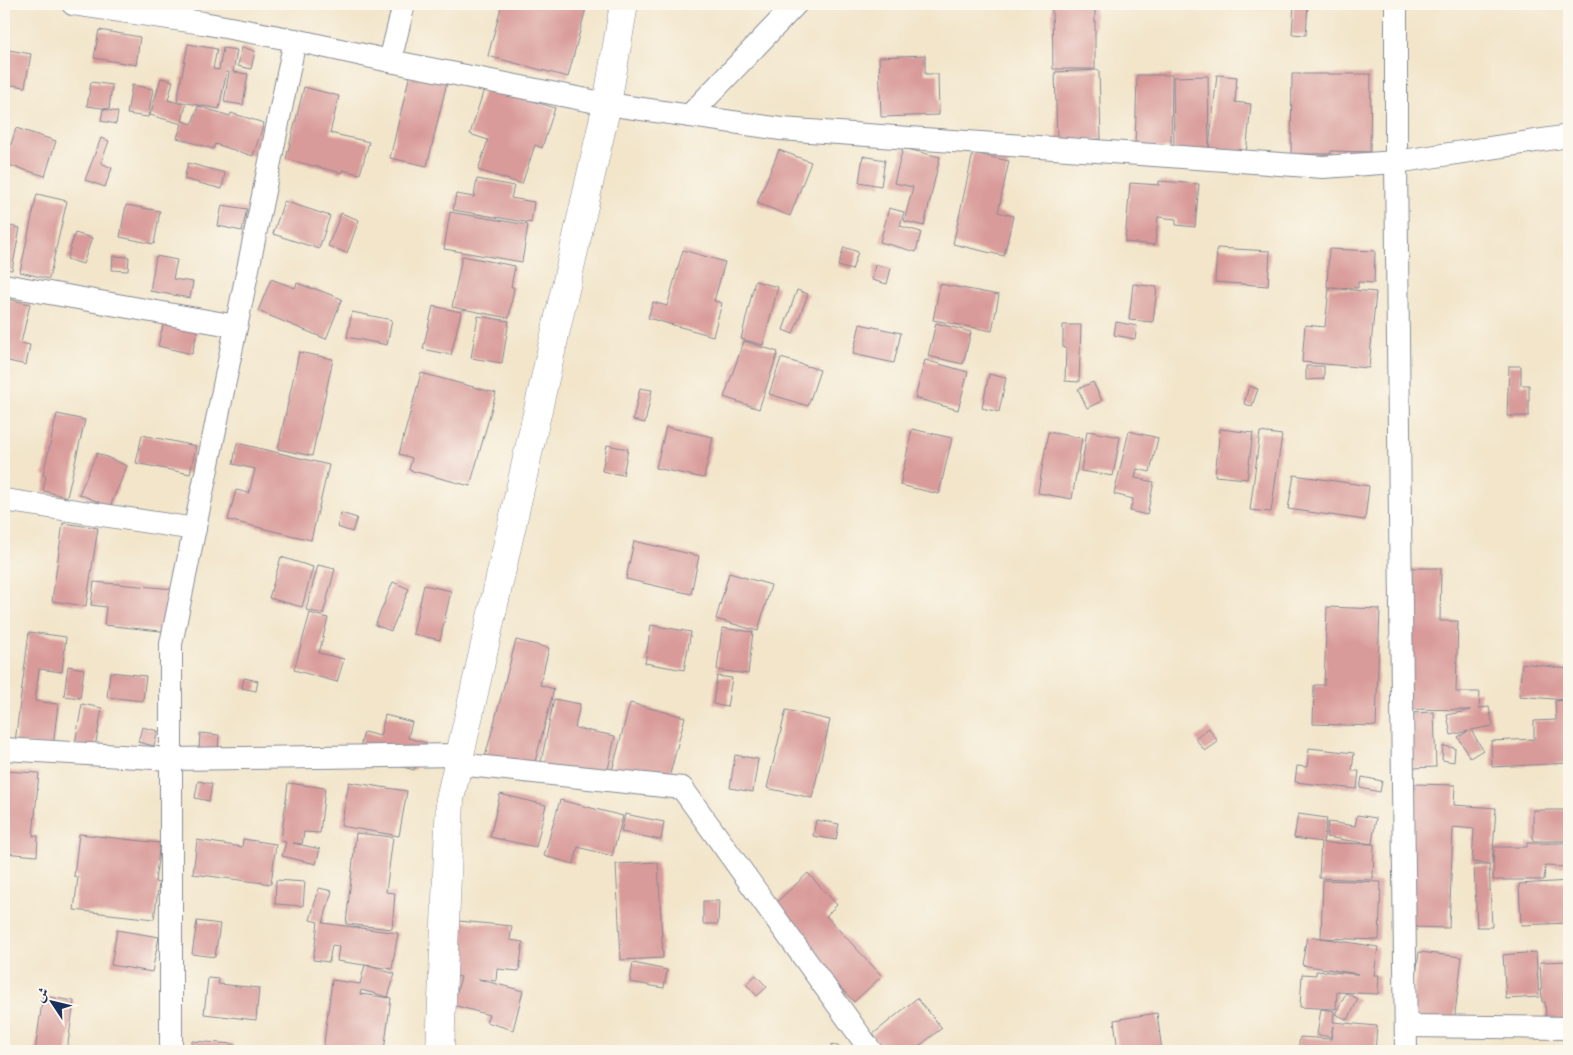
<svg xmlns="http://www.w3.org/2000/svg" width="1573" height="1055" font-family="'Sorts Mill Goudy',Amiri,serif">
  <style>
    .building { fill: #d99b9a }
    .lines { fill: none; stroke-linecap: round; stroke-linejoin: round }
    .street-casing { stroke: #868a94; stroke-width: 24 }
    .secondary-casing { stroke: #868a94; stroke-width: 29 }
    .street { stroke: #fff; stroke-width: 22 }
    .secondary { stroke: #fff; stroke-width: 28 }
  </style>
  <rect width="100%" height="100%" fill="#fbf7ec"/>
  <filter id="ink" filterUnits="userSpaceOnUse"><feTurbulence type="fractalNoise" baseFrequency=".02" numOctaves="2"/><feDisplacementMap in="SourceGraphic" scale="10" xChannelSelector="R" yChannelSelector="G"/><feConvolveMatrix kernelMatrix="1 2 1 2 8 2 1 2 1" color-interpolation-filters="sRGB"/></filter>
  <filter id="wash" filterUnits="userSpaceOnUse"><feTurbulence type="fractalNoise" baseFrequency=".0096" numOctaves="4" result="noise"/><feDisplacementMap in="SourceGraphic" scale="20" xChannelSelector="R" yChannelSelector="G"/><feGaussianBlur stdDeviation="1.12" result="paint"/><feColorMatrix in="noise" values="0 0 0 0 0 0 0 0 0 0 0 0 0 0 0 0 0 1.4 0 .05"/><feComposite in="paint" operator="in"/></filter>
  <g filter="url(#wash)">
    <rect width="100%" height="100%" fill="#f2e5ca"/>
    <g id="blocks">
      <g class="building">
        <polygon points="502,4 587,4 568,77 488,56"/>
        <polygon points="1052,4 1095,4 1095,69 1053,69"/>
        <polygon points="1294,4 1308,4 1306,35 1292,34"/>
        <polygon points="99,30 140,37 136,65 94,58"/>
        <polygon points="188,44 217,49 213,69 219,70 223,48 237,50 233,72 248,74 243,105 224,102 229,72 227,71 219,109 177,101"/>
        <polygon points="242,47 255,51 251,69 238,66"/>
        <polygon points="9,50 31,54 25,87 4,84"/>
        <polygon points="925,55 925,74 938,74 939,115 881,117 879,57"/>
        <polygon points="1099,70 1101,139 1057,141 1055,72"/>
        <polygon points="410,74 447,82 427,166 390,158"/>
        <polygon points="1292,74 1371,74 1370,152 1331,151 1331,154 1291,154"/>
        <polygon points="1137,75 1172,75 1171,148 1135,148"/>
        <polygon points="1217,75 1237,77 1235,102 1251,104 1246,154 1174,153 1173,77 1208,76 1209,148"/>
        <polygon points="161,78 173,81 168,100 186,105 182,121 192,124 198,106 230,116 231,113 264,123 253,156 215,144 213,149 177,138 182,124 150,115"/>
        <polygon points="91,82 112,85 109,109 87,106"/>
        <polygon points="132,85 153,89 148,117 127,114"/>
        <polygon points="485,86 555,108 542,148 535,145 522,184 478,170 488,140 470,134"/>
        <polygon points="304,87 339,96 330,133 369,142 360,174 342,170 342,173 286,159"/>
        <polygon points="103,109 118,112 116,124 101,121"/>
        <polygon points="16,128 56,141 45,176 5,164"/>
        <polygon points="101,138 109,141 101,163 112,168 105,187 85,180"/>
        <polygon points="903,148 940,157 924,226 904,221 913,187 894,183"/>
        <polygon points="779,150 811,162 790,216 757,203"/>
        <polygon points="973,153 1009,161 998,212 1013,216 1004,256 953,244"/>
        <polygon points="863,156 885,160 881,186 859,182"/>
        <polygon points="188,163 225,173 222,189 184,179"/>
        <polygon points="477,179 514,186 511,198 534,202 531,223 453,210 456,194 474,197"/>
        <polygon points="1159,181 1199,184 1195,227 1176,225 1176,219 1158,217 1155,245 1125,242 1130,183 1159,185"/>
        <polygon points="37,194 67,201 49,279 20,272"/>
        <polygon points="284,201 330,216 319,249 273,234"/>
        <polygon points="126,205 160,211 154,244 120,237"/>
        <polygon points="222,205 247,209 242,231 218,226"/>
        <polygon points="889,208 904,212 900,226 921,232 916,252 880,242"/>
        <polygon points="450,212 528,225 522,262 444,249"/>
        <polygon points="341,213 359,220 347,253 328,246"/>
        <polygon points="4,225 20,228 12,270 4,269"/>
        <polygon points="75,233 92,238 83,264 67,259"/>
        <polygon points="844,247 858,252 852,270 838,266"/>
        <polygon points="1217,248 1270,251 1268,286 1215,282"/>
        <polygon points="1329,249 1375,251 1374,283 1358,282 1358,288 1327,287"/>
        <polygon points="683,250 725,262 714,301 722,303 713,336 648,318 653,302 667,306"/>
        <polygon points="113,256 129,257 128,271 112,270"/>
        <polygon points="156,256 177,260 173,279 193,282 190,298 150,291"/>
        <polygon points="462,256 515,266 511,287 514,287 509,318 452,307"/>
        <polygon points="875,265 891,268 887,284 872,280"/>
        <polygon points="271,279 295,288 297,283 313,289 313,288 342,299 326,339 258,311"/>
        <polygon points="755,281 778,287 763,345 741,339"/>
        <polygon points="940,284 999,295 992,331 933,320"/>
        <polygon points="1133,284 1157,287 1153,322 1129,320"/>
        <polygon points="1329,288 1376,292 1369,368 1302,362 1305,325 1325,327"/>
        <polygon points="797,290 808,294 793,334 783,330"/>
        <polygon points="8,299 30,304 21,343 30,345 26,365 4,360 4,319"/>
        <polygon points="433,306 461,312 451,355 423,349"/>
        <polygon points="352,312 392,320 387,345 347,337"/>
        <polygon points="478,316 509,321 502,363 471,358"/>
        <polygon points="164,321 198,329 192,354 158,346"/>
        <polygon points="1116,322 1137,326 1135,339 1114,335"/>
        <polygon points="936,323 971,332 963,364 928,356"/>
        <polygon points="860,324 901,333 894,363 853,354"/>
        <polygon points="1063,325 1081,325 1079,382 1065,381 1066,348 1063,348"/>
        <polygon points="744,341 778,352 759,409 724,397"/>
        <polygon points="299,352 333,359 312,456 278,449"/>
        <polygon points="781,358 820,370 808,406 769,394"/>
        <polygon points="925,360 968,372 958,410 915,398"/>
        <polygon points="1306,366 1324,366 1324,379 1306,380"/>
        <polygon points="1509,366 1521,366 1521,385 1529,385 1529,416 1507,416"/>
        <polygon points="421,373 496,393 470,486 409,470 412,458 399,454"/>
        <polygon points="989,374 1006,378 999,412 982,408"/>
        <polygon points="1093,382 1102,401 1087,408 1078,389"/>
        <polygon points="1249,386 1258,389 1252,406 1244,404"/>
        <polygon points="640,388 652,390 645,423 633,420"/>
        <polygon points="57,414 85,420 67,497 43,491 46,476 43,475"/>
        <polygon points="666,427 713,437 704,478 656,468"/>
        <polygon points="912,429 952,438 939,494 900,485"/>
        <polygon points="1220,429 1253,433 1247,479 1215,476"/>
        <polygon points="1087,431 1120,437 1113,476 1081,471"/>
        <polygon points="1129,431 1158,438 1150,472 1137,469 1135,478 1154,482 1147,515 1130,511 1133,499 1114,494"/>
        <polygon points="1048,432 1082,438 1072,499 1038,493"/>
        <polygon points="1260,432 1282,435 1271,512 1250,510"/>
        <polygon points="142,435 196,446 190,474 136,463"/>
        <polygon points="237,443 329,465 311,540 228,520 236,490 249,493 255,469 233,464"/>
        <polygon points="607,445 628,449 623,475 602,471"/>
        <polygon points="97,453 127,466 110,507 79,494"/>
        <polygon points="1294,475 1369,486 1365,520 1288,509"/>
        <polygon points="341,513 357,518 352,532 337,527"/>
        <polygon points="63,523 98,528 86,606 52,601"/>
        <polygon points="634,541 699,556 691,594 626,579"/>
        <polygon points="281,557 313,567 302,607 269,598"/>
        <polygon points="318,565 335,569 323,614 306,610"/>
        <polygon points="1411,568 1441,568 1440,621 1458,621 1456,692 1480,692 1479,708 1489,707 1493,726 1471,730 1483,750 1470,758 1458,737 1469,731 1451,735 1447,715 1471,710 1408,709"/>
        <polygon points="729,573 771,585 758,631 716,619"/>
        <polygon points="94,582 174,589 170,632 104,625 106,607 91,605"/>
        <polygon points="393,582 409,589 391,631 375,625"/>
        <polygon points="424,585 451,591 440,640 413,634"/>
        <polygon points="1327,607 1380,609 1376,726 1313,724 1314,685 1324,685"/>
        <polygon points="310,613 328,618 319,653 344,659 337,682 294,670"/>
        <polygon points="651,625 691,632 684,670 645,663"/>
        <polygon points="722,628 753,632 748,674 717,670"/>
        <polygon points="29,632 66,637 62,672 39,669 35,701 58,704 53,747 15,742"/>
        <polygon points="516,640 549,648 540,685 554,689 532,773 484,761"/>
        <polygon points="1522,663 1569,669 1569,763 1492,767 1491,741 1534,739 1534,721 1556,720 1555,701 1565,700 1519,696"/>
        <polygon points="68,666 84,669 80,698 64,696"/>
        <polygon points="110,672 146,676 143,701 107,697"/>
        <polygon points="717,676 732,678 727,707 713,704"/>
        <polygon points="244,678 258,681 256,691 242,688"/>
        <polygon points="554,699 580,704 575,728 615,736 605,784 539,772"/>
        <polygon points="630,703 685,717 666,789 611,775"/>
        <polygon points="82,704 102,708 95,748 75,744"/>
        <polygon points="786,710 830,720 812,798 767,788"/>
        <polygon points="1434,712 1436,767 1412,768 1410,713"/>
        <polygon points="385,715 412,722 408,738 427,743 423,756 418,754 414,770 358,755 364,732 380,736"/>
        <polygon points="142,727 158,731 154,746 138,742"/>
        <polygon points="1209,728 1218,742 1205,751 1195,738"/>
        <polygon points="200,733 219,735 218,750 199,749"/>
        <polygon points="1443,746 1455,748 1454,762 1442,760"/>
        <polygon points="1309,748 1354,753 1352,771 1359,771 1357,789 1295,782 1297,766 1307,767"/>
        <polygon points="735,755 758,759 753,792 730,788"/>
        <polygon points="4,771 39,773 33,836 38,836 37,856 4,853"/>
        <polygon points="1362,777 1382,781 1380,792 1360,788"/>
        <polygon points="198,781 212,784 209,801 195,798"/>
        <polygon points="349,782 407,791 399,836 341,826"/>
        <polygon points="288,783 325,788 320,833 304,832 302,844 293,843 320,849 316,864 282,856 286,842 281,841"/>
        <polygon points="1415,784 1455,785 1454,805 1496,808 1492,864 1472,862 1474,829 1453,827 1449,928 1408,927"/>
        <polygon points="500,794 546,805 536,847 490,837"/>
        <polygon points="560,800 623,816 612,856 578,847 574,864 544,856"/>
        <rect x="1533" y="810" width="36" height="31"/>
        <polygon points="625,814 664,822 661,840 621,832"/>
        <polygon points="1298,814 1327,818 1323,843 1374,844 1373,880 1319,878 1321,842 1294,838"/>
        <polygon points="1357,815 1376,818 1372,844 1326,837 1328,822 1355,826"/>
        <polygon points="816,820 839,824 836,840 813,836"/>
        <polygon points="356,833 393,837 386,892 395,893 392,929 346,924"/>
        <polygon points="79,834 160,843 155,882 159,883 154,919 74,910 78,877 74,876"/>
        <polygon points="243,839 276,844 271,884 193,874 197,840 242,847"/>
        <polygon points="1527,843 1569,843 1569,867 1545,866 1544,880 1493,880 1494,847 1527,847"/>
        <polygon points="658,862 663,958 621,960 616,864"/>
        <polygon points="1474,865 1489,865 1492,927 1477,927"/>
        <polygon points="808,873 837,905 826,916 882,976 854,1002 768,910"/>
        <polygon points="276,880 305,882 303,906 275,904"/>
        <polygon points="1323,880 1381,882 1379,940 1321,938 1378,947 1374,975 1379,975 1378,994 1337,992 1336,1009 1300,1007 1302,974 1316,975 1316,971 1358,974 1302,965 1307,936 1321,938"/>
        <polygon points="1569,881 1569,923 1521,925 1519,884"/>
        <polygon points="319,888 332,891 323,923 398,933 392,969 337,961 339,946 332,945 329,962 313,960 318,922 310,920"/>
        <polygon points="703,901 719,901 718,924 703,924"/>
        <polygon points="197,921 220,924 215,957 192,954"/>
        <polygon points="459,921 512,926 510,940 523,942 519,971 497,969 496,981 478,979 523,991 513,1030 486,1022 489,1015 453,1005 461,977 454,976"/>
        <polygon points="117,930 159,937 152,972 111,965"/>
        <polygon points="1419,952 1462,957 1452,1037 1409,1032"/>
        <polygon points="1536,952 1539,997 1506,999 1503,955"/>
        <polygon points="1569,961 1569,1035 1547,1035 1545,1002 1542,1002 1540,962"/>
        <polygon points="633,963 667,970 664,988 630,982"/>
        <polygon points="365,965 395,974 388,997 361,990 360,994 391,998 384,1051 323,1051 332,980 360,984"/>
        <polygon points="756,975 767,987 757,996 746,984"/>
        <polygon points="208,978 219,979 218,984 259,988 256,1020 204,1014"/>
        <polygon points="1346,993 1358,999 1348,1020 1335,1014"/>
        <polygon points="43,996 74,1001 67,1051 35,1051"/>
        <polygon points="917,998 942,1028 913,1051 886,1051 872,1035"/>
        <polygon points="1321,1009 1334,1011 1333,1022 1377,1026 1375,1051 1298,1051 1300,1037 1331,1039 1333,1026 1331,1037 1317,1035"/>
        <polygon points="1157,1013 1162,1051 1118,1051 1114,1020"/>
        <polygon points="192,1041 234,1044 234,1051 192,1051"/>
        <polygon points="832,1044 850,1051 829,1051"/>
      </g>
    </g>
  </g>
  <g filter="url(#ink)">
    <use href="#blocks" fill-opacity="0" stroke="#868a94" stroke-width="1"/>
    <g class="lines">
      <g class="street-casing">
        <g id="street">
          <polyline points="73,4 203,23 295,40 390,61 607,104 781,129 1323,167 1396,162 1569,136"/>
          <polyline points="1396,4 1396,162 1406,1051"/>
          <polyline points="390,61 404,4"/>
          <polyline points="689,116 796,4"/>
          <polyline points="4,285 236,326"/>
          <polyline points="4,500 195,529"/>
          <polyline points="4,749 171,759 459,755"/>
          <polyline points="458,764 682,788 871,1051"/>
          <polyline points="1406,1026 1569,1028"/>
          <polyline points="171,1051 171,644 295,40"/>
        </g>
      </g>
      <g class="secondary-casing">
        <polyline id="secondary" points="440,1051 450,799 607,104 624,4"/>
      </g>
      <use href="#street" class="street"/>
      <use href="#secondary" class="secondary"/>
    </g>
  </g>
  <rect width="1573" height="1055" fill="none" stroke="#fbf7ec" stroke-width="20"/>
  <g transform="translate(52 1002) rotate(305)" stroke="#fbf7ec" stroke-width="4" paint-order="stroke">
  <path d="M0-4L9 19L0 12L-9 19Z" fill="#1b2f5e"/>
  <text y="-8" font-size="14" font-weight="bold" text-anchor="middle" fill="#1b2f5e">ش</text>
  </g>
</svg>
